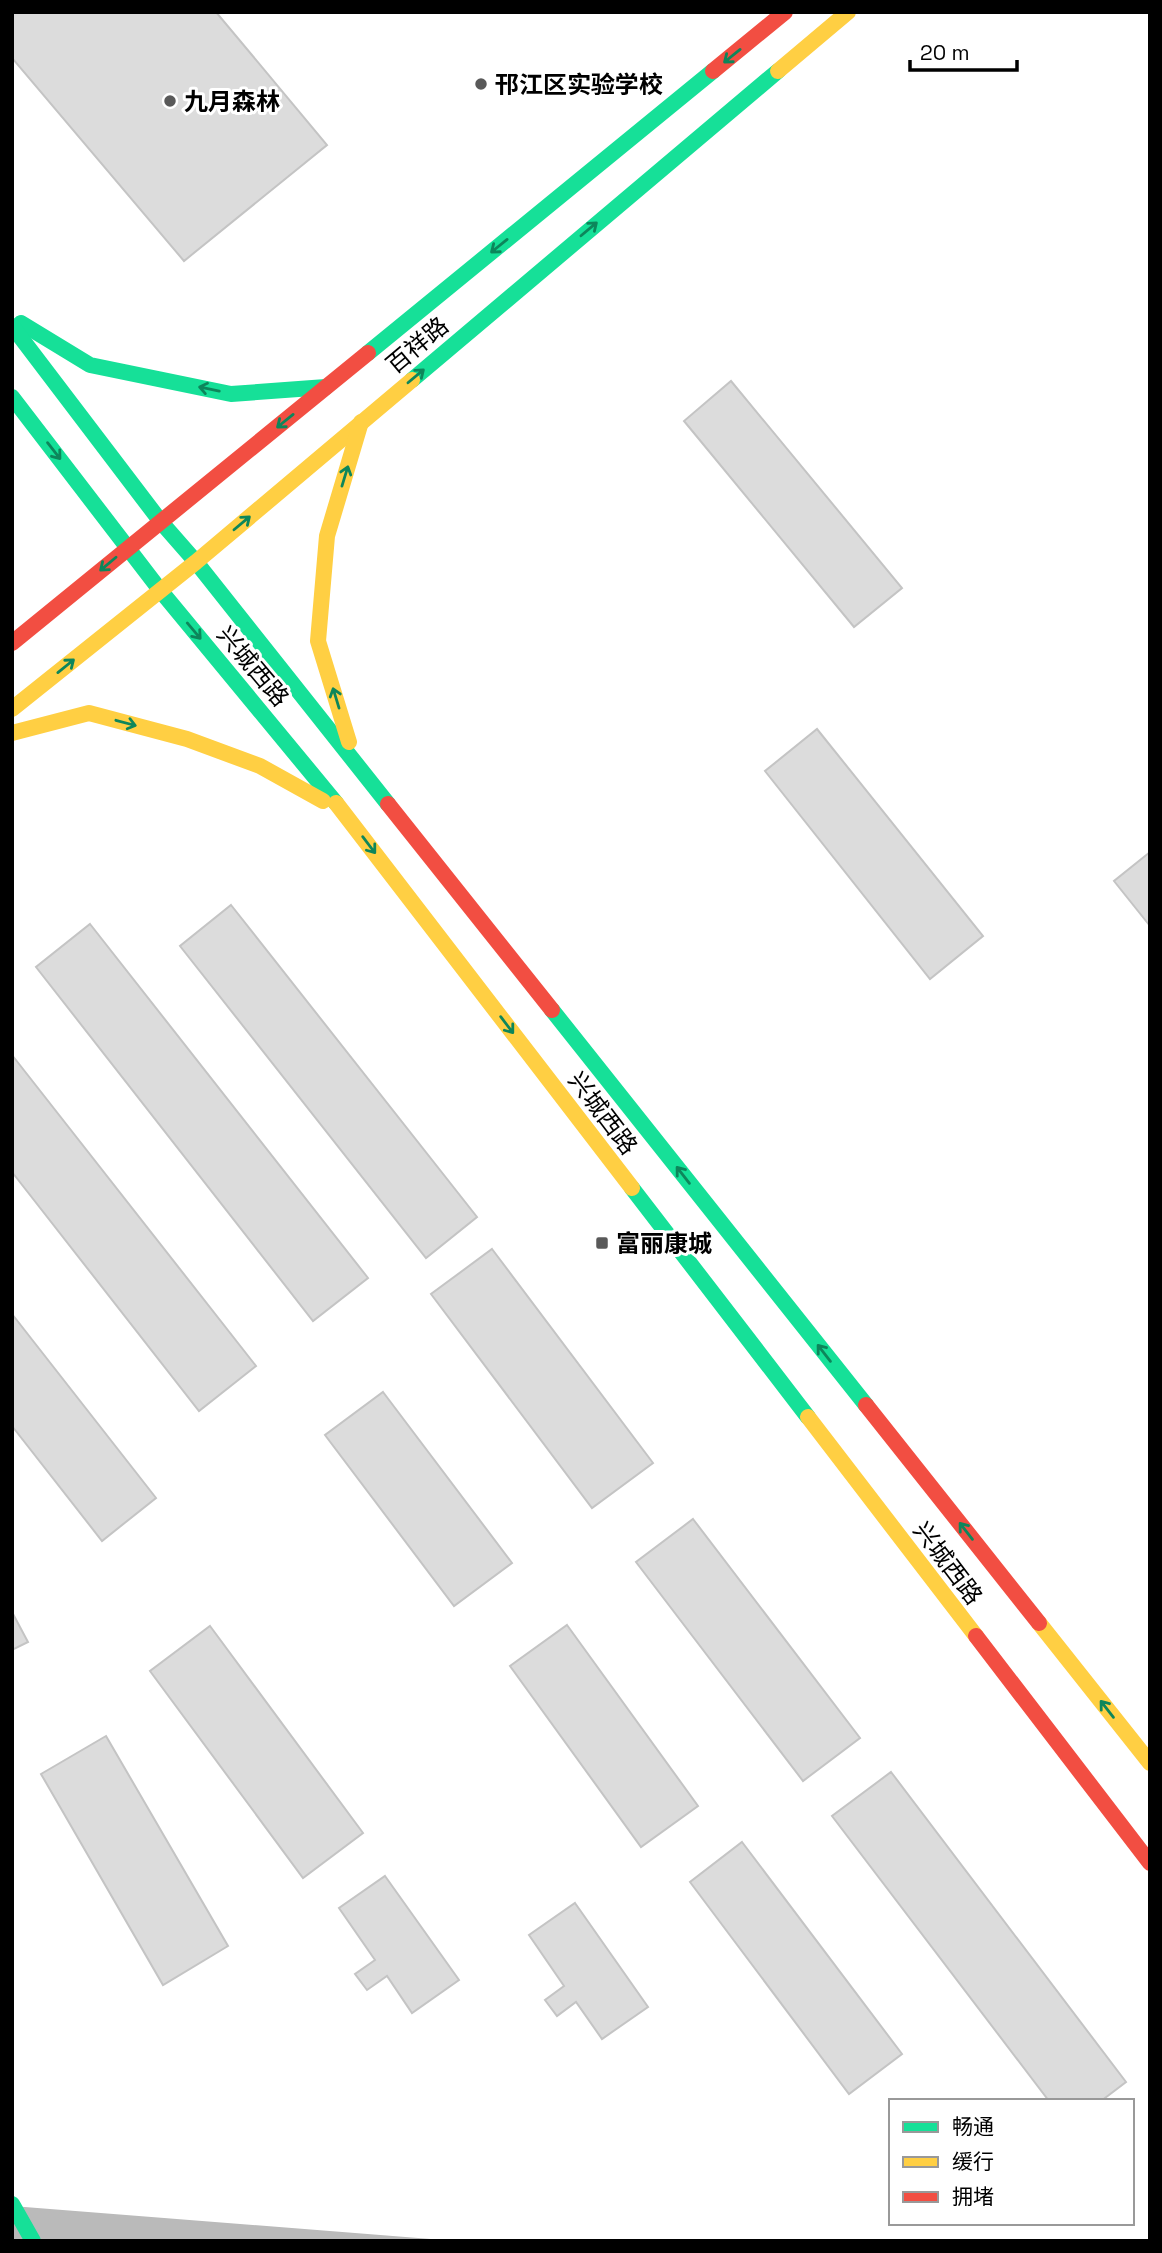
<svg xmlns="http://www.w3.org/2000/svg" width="1162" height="2253" font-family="'Space Grotesk','Noto Sans SC',sans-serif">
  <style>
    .water { fill: #bababa }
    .building { fill: #dcdcdc; stroke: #c4c4c4; stroke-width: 2 }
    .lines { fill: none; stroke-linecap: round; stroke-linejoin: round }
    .fast { stroke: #16e098; stroke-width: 16 }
    .slow { stroke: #ffcf43; stroke-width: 16 }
    .jam { stroke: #f24e42; stroke-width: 16 }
    .oneway { stroke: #0d865b }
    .poi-dot { fill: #595959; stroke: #fff; stroke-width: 2.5 }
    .labels { text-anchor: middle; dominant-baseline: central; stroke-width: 6; stroke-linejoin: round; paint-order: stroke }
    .poi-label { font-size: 24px; font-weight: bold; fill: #000; stroke: #fff; text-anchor: start }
    .street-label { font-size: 24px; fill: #000; stroke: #fff }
  </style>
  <rect width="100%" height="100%" fill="#fff"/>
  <polygon class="water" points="12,2206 456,2241 12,2241"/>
  <g class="building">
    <polygon points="12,12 216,12 327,145 184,261 12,58"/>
    <polygon points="731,381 902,588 854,627 684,421"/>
    <polygon points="817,729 983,936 930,979 765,771"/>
    <polygon points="1150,852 1150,926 1114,881"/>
    <polygon points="231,905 477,1217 426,1258 180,946"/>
    <polygon points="90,924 368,1278 313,1321 36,967"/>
    <polygon points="12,1055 256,1366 199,1411 12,1172"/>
    <polygon points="492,1249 653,1463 592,1508 431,1294"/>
    <polygon points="12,1314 156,1498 102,1541 12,1426"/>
    <polygon points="383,1392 512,1563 454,1606 325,1435"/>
    <polygon points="693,1519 860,1738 803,1781 636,1562"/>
    <polygon points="12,1612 28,1642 12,1650"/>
    <polygon points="567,1625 698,1806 641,1847 510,1666"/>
    <polygon points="210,1626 363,1833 303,1878 150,1671"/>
    <polygon points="106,1736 228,1946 163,1985 41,1774"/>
    <polygon points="891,1772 1126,2082 1101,2101 1049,2101 832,1816"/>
    <polygon points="742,1842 902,2054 849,2094 690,1882"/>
    <polygon points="385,1876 459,1980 412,2013 387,1976 367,1990 355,1974 375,1960 339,1908"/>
    <polygon points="575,1903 648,2007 602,2039 576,2002 557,2016 545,2000 564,1986 529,1935"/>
  </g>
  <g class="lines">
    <g class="fast">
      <polyline points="21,323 90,365 231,394 326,387"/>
      <polyline points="12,326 161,522 196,562 388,804"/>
      <polyline points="368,353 713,71"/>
      <polyline points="412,380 778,71"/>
      <polyline points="12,397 160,590 336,803"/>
      <polyline points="552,1010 866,1405"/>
      <polyline points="632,1188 808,1417"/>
      <polyline points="12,2204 33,2241"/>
    </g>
    <g class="slow">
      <polyline points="778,71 848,12"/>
      <polyline points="12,709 196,562 412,380"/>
      <polyline points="12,733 89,713 187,739 260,766 323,801"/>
      <polyline points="349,742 318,641 327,536 361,422"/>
      <polyline points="336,803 632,1188"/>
      <polyline points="808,1417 976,1636"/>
      <polyline points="1039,1623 1150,1763"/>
    </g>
    <g class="jam">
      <polyline points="713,71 785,12"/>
      <polyline points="12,643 368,353"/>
      <polyline points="388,804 552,1010"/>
      <polyline points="866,1405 1039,1623"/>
      <polyline points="976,1636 1150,1863"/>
    </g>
  </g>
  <defs><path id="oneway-shaft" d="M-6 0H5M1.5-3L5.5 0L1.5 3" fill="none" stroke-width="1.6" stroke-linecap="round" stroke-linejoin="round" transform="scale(1.75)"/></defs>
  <g class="oneway">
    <use href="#oneway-shaft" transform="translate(732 56) rotate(141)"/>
    <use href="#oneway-shaft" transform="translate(589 229) rotate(-40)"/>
    <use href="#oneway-shaft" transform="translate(499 246) rotate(141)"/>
    <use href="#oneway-shaft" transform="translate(416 376) rotate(-40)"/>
    <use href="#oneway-shaft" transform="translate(209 389) rotate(-168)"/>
    <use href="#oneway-shaft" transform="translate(285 421) rotate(141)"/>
    <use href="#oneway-shaft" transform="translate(54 451) rotate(52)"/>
    <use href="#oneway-shaft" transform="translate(345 476) rotate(-73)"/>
    <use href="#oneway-shaft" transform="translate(242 523) rotate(-40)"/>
    <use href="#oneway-shaft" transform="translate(108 564) rotate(140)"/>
    <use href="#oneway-shaft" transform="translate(194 631) rotate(50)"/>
    <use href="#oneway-shaft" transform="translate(66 666) rotate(-39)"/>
    <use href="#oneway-shaft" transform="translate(336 698) rotate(-107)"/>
    <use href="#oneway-shaft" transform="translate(126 723) rotate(15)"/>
    <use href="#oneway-shaft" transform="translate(369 845) rotate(53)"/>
    <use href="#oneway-shaft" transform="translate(507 1025) rotate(53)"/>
    <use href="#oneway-shaft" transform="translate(683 1175) rotate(-128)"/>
    <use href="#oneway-shaft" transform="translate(824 1353) rotate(-128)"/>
    <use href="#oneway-shaft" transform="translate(966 1531) rotate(-128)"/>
    <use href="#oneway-shaft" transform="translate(1107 1709) rotate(-128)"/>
  </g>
  <g class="poi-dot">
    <circle cx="481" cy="84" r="7"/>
    <circle cx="170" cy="101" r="7"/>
    <rect x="595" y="1236" width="14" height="14" rx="3.5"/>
  </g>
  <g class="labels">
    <g class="poi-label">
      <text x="495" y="84">邗江区实验学校</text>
      <text x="184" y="101">九月森林</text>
      <text x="616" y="1243">富丽康城</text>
    </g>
    <g class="street-label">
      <text transform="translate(417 345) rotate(-40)">百祥路</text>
      <text transform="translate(253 666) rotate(50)">兴城西路</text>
      <text transform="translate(603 1113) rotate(53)">兴城西路</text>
      <text transform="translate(948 1563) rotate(53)">兴城西路</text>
    </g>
  </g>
  <rect width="1162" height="2253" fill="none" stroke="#000000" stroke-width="28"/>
  <rect x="889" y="2099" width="245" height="126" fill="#ffffff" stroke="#999999" stroke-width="2"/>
  <rect x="903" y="2122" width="35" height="10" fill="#16e098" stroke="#999999" stroke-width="2"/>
  <text x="952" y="2134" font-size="21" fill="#000000">畅通</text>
  <rect x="903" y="2157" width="35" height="10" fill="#ffcf43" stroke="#999999" stroke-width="2"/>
  <text x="952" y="2169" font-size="21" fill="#000000">缓行</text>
  <rect x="903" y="2192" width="35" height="10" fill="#f24e42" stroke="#999999" stroke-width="2"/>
  <text x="952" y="2204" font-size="21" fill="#000000">拥堵</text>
  <path d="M910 60v10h107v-10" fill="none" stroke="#000000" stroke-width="3.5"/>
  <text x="920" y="60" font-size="21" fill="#000000" stroke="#ffffff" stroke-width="5" paint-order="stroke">20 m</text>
</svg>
